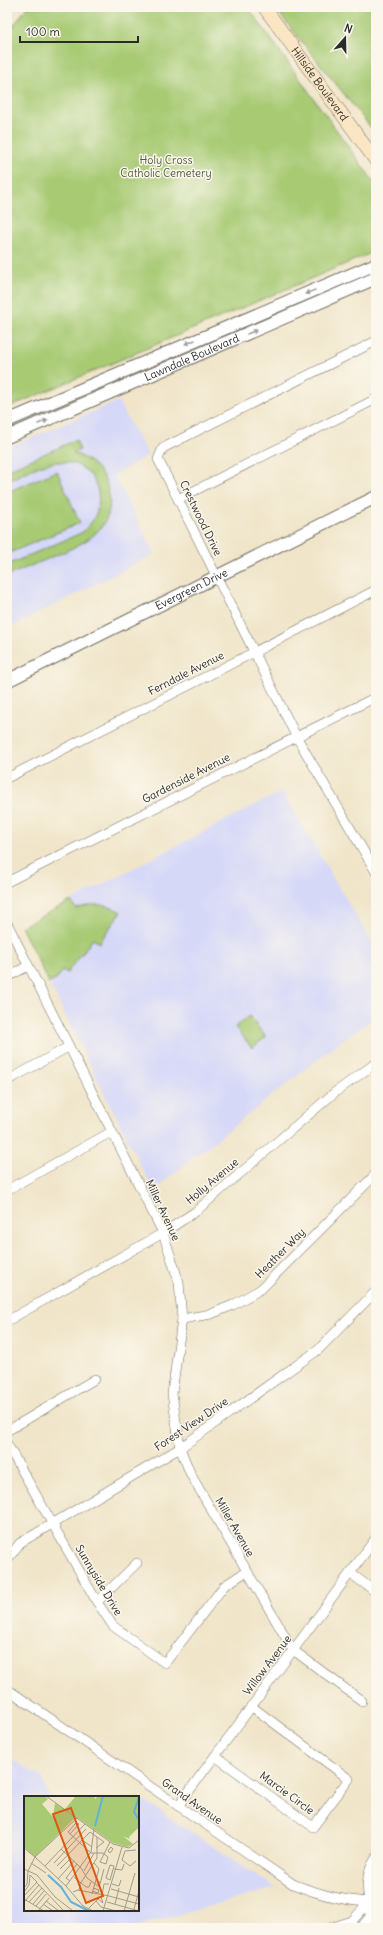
<svg xmlns="http://www.w3.org/2000/svg" width="383" height="1935" font-family="Delius,sans-serif">
  <style>
    .built { fill: #d6d8f8 }
    .green { fill: #a7ca73; stroke: #697a4f }
    .lines { fill: none; stroke-linecap: round; stroke-linejoin: round }
    .minor-casing { stroke: #706c62; stroke-width: 10 }
    .tertiary-casing { stroke: #706c62; stroke-width: 14 }
    .secondary-casing { stroke: #706c62; stroke-width: 14 }
    .minor { stroke: #fff; stroke-width: 9 }
    .tertiary { stroke: #fff; stroke-width: 12 }
    .secondary { stroke: #fbe6c4; stroke-width: 13 }
    .oneway { fill: #a0a0a0 }
    .labels { text-anchor: middle; dominant-baseline: central; stroke-width: 3; stroke-linejoin: round; paint-order: stroke }
    .street-label { font-size: 11px; fill: #2b2b2b; stroke: #fbf7ec }
    .park-label { font-size: 11px; fill: #505b41; stroke: #fbf7ec }
    .inset-river { fill: none; stroke: #62b1dc; stroke-width: 2 }
    .inset-road { fill: none; stroke: #a19b8a; stroke-width: 1 }
    .view { fill: #df570e; fill-opacity: 0.15; stroke: #df570e; stroke-width: 2 }
    .inset-edge { fill: none; stroke: #2b2b2b; stroke-width: 2 }
  </style>
  <rect width="100%" height="100%" fill="#fbf7ec"/>
  <filter id="ink" filterUnits="userSpaceOnUse"><feTurbulence type="fractalNoise" baseFrequency=".025" numOctaves="2"/><feDisplacementMap in="SourceGraphic" scale="8" xChannelSelector="R" yChannelSelector="G"/><feConvolveMatrix kernelMatrix="1 2 1 2 8 2 1 2 1" color-interpolation-filters="sRGB"/></filter>
  <filter id="wash" filterUnits="userSpaceOnUse"><feTurbulence type="fractalNoise" baseFrequency=".012" numOctaves="4" result="noise"/><feDisplacementMap in="SourceGraphic" scale="16" xChannelSelector="R" yChannelSelector="G"/><feGaussianBlur stdDeviation="0.9" result="paint"/><feColorMatrix in="noise" values="0 0 0 0 0 0 0 0 0 0 0 0 0 0 0 0 0 1.4 0 .05"/><feComposite in="paint" operator="in"/></filter>
  <g filter="url(#wash)">
    <rect width="100%" height="100%" fill="#f0e5c9"/>
    <g class="built">
      <polygon points="118,401 148,455 114,475 155,554 7,629 7,448"/>
      <polygon points="282,791 376,950 376,1017 341,1041 153,1190 21,927"/>
      <polygon points="13,1760 42,1778 49,1797 25,1797 25,1910 138,1910 138,1797 276,1888 131,1928 7,1928 7,1762"/>
    </g>
    <g class="green">
      <polygon points="27,7 248,7 376,185 376,251 7,408 7,35"/>
      <polygon points="274,7 376,7 376,134"/>
      <path d="M76,440L80,450L73,453C90,459 104,470 108,489C118,530 83,544 52,557C37,563 22,570 7,576V565L81,533C111,511 101,463 62,462C43,461 23,474 7,481V470Z"/>
      <polygon points="57,471 80,523 7,554 7,492"/>
      <path d="M71,901L76,909C93,903 105,903 121,912L99,943L93,939L67,973L63,970L56,980L49,983L21,927Z"/>
      <polygon points="249,1016 266,1037 252,1048 235,1027"/>
    </g>
  </g>
  <g filter="url(#ink)">
    <g class="lines">
      <g class="minor-casing">
        <g id="minor">
          <polyline points="376,341 163,448 158,459 296,736 376,872"/>
          <polyline points="178,499 376,399"/>
          <polyline points="7,778 376,590"/>
          <polyline points="7,882 376,697"/>
          <polyline points="7,923 163,1233 179,1282 182,1319 172,1394 180,1448 191,1475 293,1650 362,1701"/>
          <polyline points="7,977 28,966"/>
          <polyline points="7,1081 68,1047"/>
          <polyline points="7,1190 111,1132"/>
          <polyline points="182,1319 211,1314 233,1305 261,1289 376,1174"/>
          <polyline points="7,1321 163,1233 195,1212 334,1093 376,1063"/>
          <polyline points="7,1431 95,1379"/>
          <polyline points="7,1444 97,1602 113,1626 165,1663 224,1586 247,1571"/>
          <polyline points="7,1560 20,1543 180,1448 318,1350 376,1291"/>
          <polyline points="350,1573 376,1592"/>
          <polyline points="97,1602 137,1563"/>
          <path d="M7,1689L293,1884C320,1895 347,1902 376,1902"/>
          <polyline points="215,1756 313,1827 349,1779 251,1706"/>
          <polyline points="178,1806 376,1538"/>
          <polyline points="330,1928 352,1921 369,1902"/>
          <path d="M360,1928L370,1917C369,1894 362,1878 376,1858"/>
          <polyline points="361,1928 376,1924"/>
        </g>
      </g>
      <g class="tertiary-casing">
        <g id="tertiary">
          <polyline points="7,421 376,264"/>
          <path id="s1" d="M7,437L376,278"/>
          <path id="s2" d="M7,681L376,497"/>
        </g>
      </g>
      <g class="secondary-casing">
        <g id="secondary">
          <path id="s3" d="M264,7L376,161"/>
        </g>
      </g>
      <use href="#minor" class="minor"/>
      <use href="#tertiary" class="tertiary"/>
      <use href="#secondary" class="secondary"/>
    </g>
    <defs><path id="oneway-solid" d="M-6-.8H1V-3.2L6.5 0L1 3.2V.8H-6Z"/></defs>
    <g class="oneway">
      <use href="#oneway-solid" transform="translate(310 292) rotate(158)"/>
      <use href="#oneway-solid" transform="translate(252 332) rotate(-23)"/>
      <use href="#oneway-solid" transform="translate(190 342) rotate(157)"/>
      <use href="#oneway-solid" transform="translate(43 422) rotate(-23)"/>
    </g>
  </g>
  <g class="labels">
    <g class="street-label">
      <text stroke="none"><textPath href="#s3" startOffset="95">Hillside Boulevard</textPath></text>
      <text stroke="none"><textPath href="#s1" startOffset="201">Lawndale Boulevard</textPath></text>
      <text transform="translate(201 518) rotate(64)">Crestwood Drive</text>
      <text stroke="none"><textPath href="#s2" startOffset="206">Evergreen Drive</textPath></text>
      <text transform="translate(186 673) rotate(-27)">Ferndale Avenue</text>
      <text transform="translate(186 778) rotate(-27)">Gardenside Avenue</text>
      <text transform="translate(212 1181) rotate(-40)">Holly Avenue</text>
      <text transform="translate(163 1210) rotate(65)">Miller Avenue</text>
      <text transform="translate(280 1253) rotate(-45)">Heather Way</text>
      <text transform="translate(191 1424) rotate(-34)">Forest View Drive</text>
      <text transform="translate(235 1527) rotate(60)">Miller Avenue</text>
      <text transform="translate(99 1580) rotate(59)">Sunnyside Drive</text>
      <text transform="translate(267 1665) rotate(-53)">Willow Avenue</text>
      <text transform="translate(287 1793) rotate(36)">Marcie Circle</text>
      <text transform="translate(192 1801) rotate(35)">Grand Avenue</text>
    </g>
    <g class="park-label">
      <text x="166" y="160">Holy Cross<tspan x="166" dy="13">Catholic Cemetery</tspan></text>
    </g>
  </g>
  <g transform="translate(24 1796)">
    <rect width="115" height="115" fill="#f0e5c9"/>
    <path d="M0,0H20L24,3L18,8L29,21L31,7L52,21L11,61L0,51ZM52,0H69L72,3L73,0H115V31L105,41L106,43L99,40L109,48L104,51L89,47L41,13Z" fill="#a7ca73"/>
    <path class="inset-river" d="M115,1L110,16L115,24M71,30L79,0M24,79L37,91L47,106L65,115"/>
    <path class="inset-road" d="M22,0L89,48L105,52L115,44M55,28L52,27L44,36L67,57H79L84,61L82,68L76,66M66,36L80,46L72,52M46,38L55,28M58,44L68,51M87,51L89,53L86,57L84,55ZM0,52L11,61M37,53L57,72L63,82L74,90M112,54L101,55L98,64L106,70L112,65M11,61L53,22M76,66L86,46M7,67L22,77M30,67L62,33M86,69L90,70L86,84L82,82ZM21,70L61,28M33,70L66,36M0,73L13,79L31,101L49,115M36,73L47,62M90,73L98,74L100,68M4,75L11,61L42,90M60,75L70,57M50,81L62,91H65L67,86M34,83L50,65M46,85L42,82L53,68M76,85V88L80,73M13,87L40,115M88,88L95,90L97,84M0,92L3,88L4,75M87,93L115,101M55,95L56,88L73,62V41M68,95L74,97L75,94L69,92M0,96L5,89L6,79L13,86L0,100M49,96L54,94L85,100M68,98L75,73L70,67M78,99L80,88H85M85,100L115,108M0,103L20,115M74,103L79,107L77,101M22,105L35,115M72,105L77,111L92,115M0,106L15,89M5,106L18,92M83,106L115,115M9,108L20,95M19,108L29,115M91,108L95,92M12,110L22,98M64,113L78,99M110,113L115,95M14,115L25,102M69,115L59,110L42,90L67,56L70,33M79,115L98,51M100,115L111,77"/>
    <path class="view" d="M47,12L79,100L62,107L29,18Z"/>
    <rect width="115" height="115" class="inset-edge"/>
  </g>
  <rect width="383" height="1935" fill="none" stroke="#fbf7ec" stroke-width="24"/>
  <g transform="translate(345 38) rotate(20)" stroke="#fbf7ec" stroke-width="3" paint-order="stroke">
  <path d="M0-3L7 15L0 10L-7 15Z" fill="#2b2b2b"/>
  <text y="-6" font-size="11" font-weight="bold" text-anchor="middle" fill="#2b2b2b">N</text>
  </g>
  <path d="M20 36v6h118v-6" fill="none" stroke="#2b2b2b" stroke-width="2"/>
  <text x="26" y="36" font-size="12" fill="#2b2b2b" stroke="#fbf7ec" stroke-width="3" paint-order="stroke">100 m</text>
</svg>
